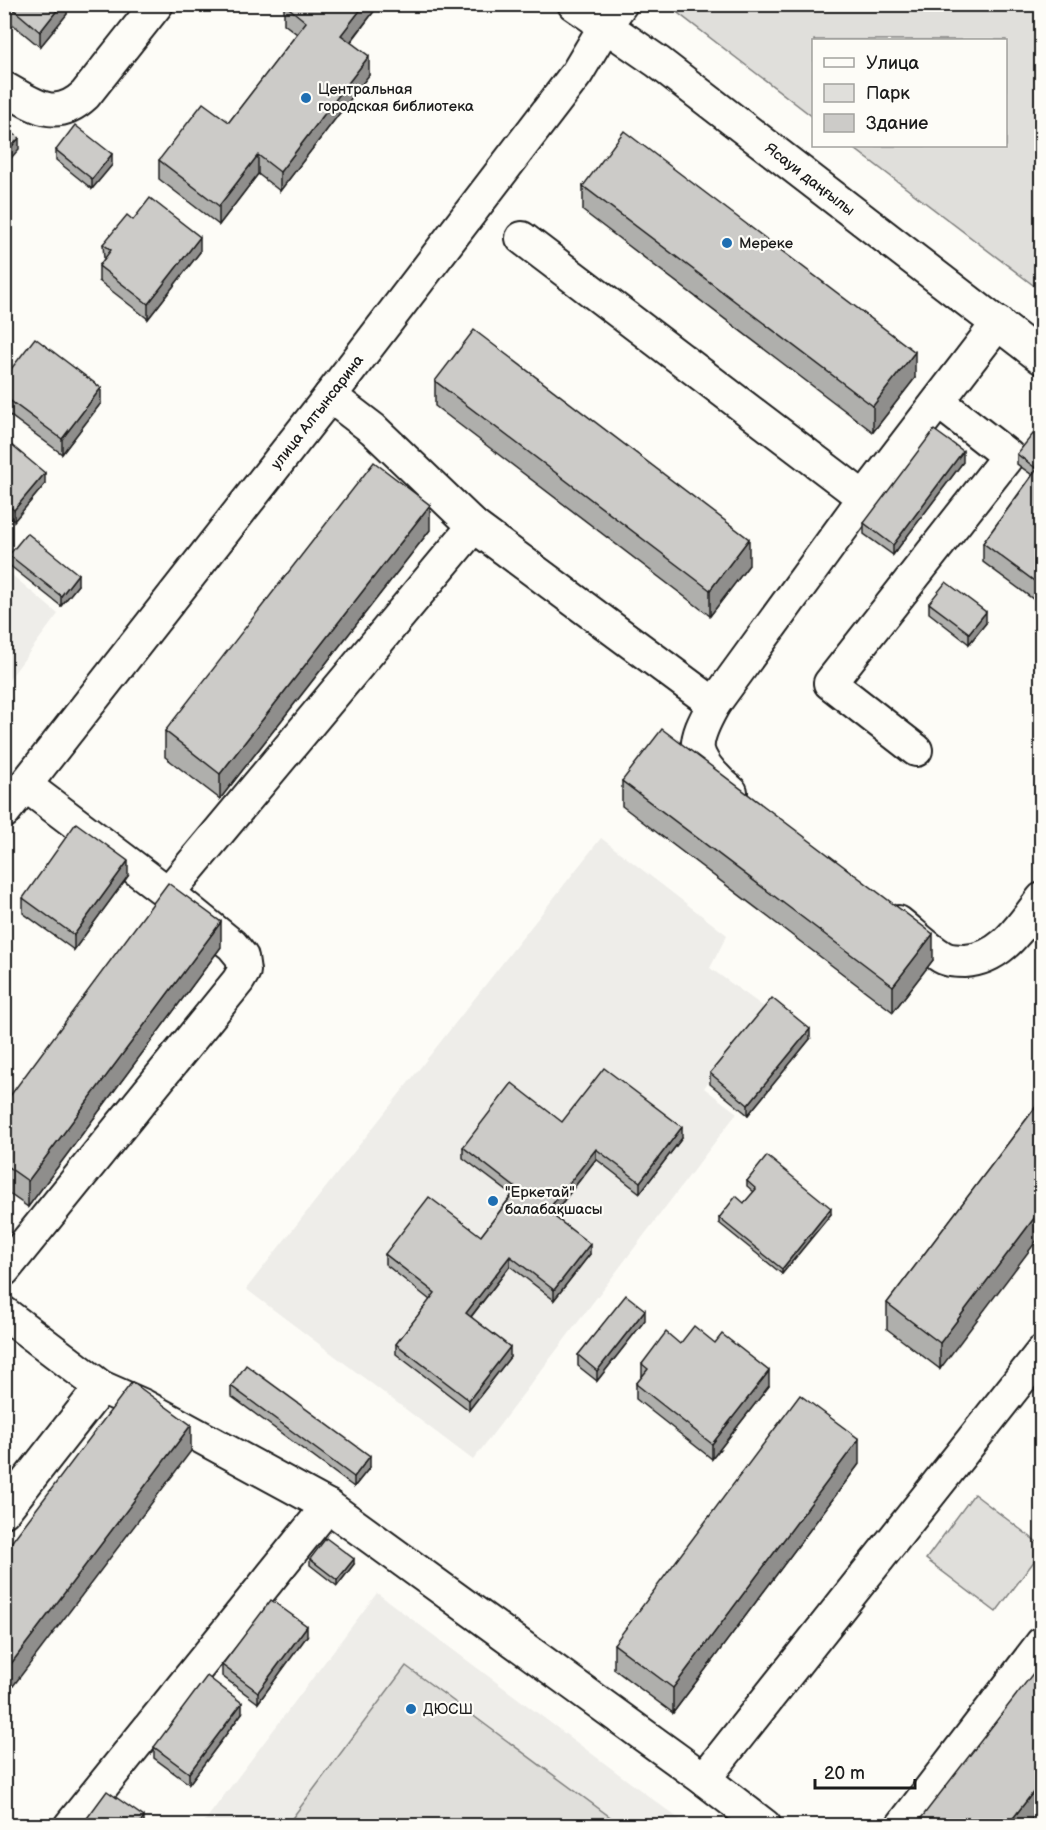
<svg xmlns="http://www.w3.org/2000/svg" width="1046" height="1830" font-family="'Balsamiq Sans',sans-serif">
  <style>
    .built { fill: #eeede9 }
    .green { fill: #e0dfdb; stroke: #7e7e7c; stroke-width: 1.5 }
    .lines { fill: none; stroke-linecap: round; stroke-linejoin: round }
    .minor-casing { stroke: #1c1c1c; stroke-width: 36 }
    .minor { stroke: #fdfcf7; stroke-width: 32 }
    .wall { fill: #afafac; stroke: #1c1c1c; stroke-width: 1.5 }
    .shaded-wall { fill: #8f8e8c; stroke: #1c1c1c; stroke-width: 1.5 }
    .building { fill: #cccbc8; stroke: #1c1c1c; stroke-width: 1.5 }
    .poi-dot { fill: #1f6fb2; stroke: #fdfcf7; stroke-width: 2 }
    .labels { text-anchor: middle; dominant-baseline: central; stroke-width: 4.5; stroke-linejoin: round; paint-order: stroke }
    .poi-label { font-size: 15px; fill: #1c1c1c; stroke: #fdfcf7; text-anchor: start }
    .street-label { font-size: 15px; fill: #1c1c1c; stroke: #fdfcf7 }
  </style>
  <rect width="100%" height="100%" fill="#fdfcf7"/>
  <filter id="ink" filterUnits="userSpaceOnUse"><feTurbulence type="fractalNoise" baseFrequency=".0167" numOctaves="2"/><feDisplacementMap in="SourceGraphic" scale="12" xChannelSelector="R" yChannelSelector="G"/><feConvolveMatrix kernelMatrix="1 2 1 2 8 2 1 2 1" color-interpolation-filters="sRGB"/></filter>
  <g filter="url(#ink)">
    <g class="built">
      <polygon points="5,569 58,614 5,685"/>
      <polygon points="601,838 727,935 710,968 764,1007 704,1088 737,1113 473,1460 246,1289"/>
      <polygon points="377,1593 687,1825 201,1826"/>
    </g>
    <g class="green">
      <polygon points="685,4 1041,5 1041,291 851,146 1006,146 1006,40 814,40 813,117 678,13"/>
      <polygon points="974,1494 1041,1545 1041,1552 996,1612 926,1559"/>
      <polygon points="406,1666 621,1825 287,1825"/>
    </g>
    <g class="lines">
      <g class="minor-casing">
        <g id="minor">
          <path id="s1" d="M574,4L658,62L1042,358"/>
          <path d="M4,88C35,105 55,123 85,95L157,4"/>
          <polyline points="522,238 864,498"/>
          <polyline points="330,396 373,429 474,526 714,704"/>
          <polyline points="916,750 830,683 1008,456 939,402"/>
          <path d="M731,792C720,783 701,765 698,750C696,735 707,717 714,704L864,498L998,323"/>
          <path id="s2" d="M4,812L330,396L577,73L605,26L621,4"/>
          <polyline points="168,893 474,526"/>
          <path d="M898,922C912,933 927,948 942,957C949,961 957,961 965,961C1002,959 1021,926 1042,899"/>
          <polyline points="4,1270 238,981 244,971 242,957 232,945 168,893 25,785"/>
          <polyline points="4,1313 101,1387 144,1406 328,1506 704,1779 765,1826"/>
          <polyline points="4,1511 101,1387"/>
          <polyline points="704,1779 1042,1352"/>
          <polyline points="70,1826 328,1506"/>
          <polyline points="902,1826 1042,1643"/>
        </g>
      </g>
      <use href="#minor" class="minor"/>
    </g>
    <g class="wall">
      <polygon points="4,4 67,4 67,14 40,47 4,17"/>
      <polygon points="284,4 375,4 375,10 351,42 369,75 280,191 258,174 219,225 159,179 159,160 229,122 297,34 284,24"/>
      <polygon points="56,150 112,165 92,189 56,160"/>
      <polygon points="583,186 915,378 873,432 583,211"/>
      <polygon points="133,220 200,252 148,319 99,281 99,266 104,259 103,244"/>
      <polygon points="4,378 101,403 62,454 4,411"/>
      <polygon points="435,381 749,565 710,616 435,406"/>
      <polygon points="4,439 45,484 14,521 4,513"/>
      <polygon points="1041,440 1041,605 983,562 983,543 1032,475 1017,464 1017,454"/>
      <polygon points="963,462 893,555 864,534 864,523"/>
      <polygon points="430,530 220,799 165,757 165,731"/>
      <polygon points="9,555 78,585 61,606 9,565"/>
      <polygon points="929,603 986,623 969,644 929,613"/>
      <polygon points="622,781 933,960 893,1012 622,806"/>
      <polygon points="128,876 74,950 23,913 23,898"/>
      <polygon points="1041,935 1041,960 1039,958 1039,939"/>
      <polygon points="221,947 28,1207 4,1190 4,1104"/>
      <polygon points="810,1039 748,1115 710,1084 710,1073"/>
      <polygon points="1041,1100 940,1369 887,1329 887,1303"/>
      <polygon points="562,1122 682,1138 640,1193 596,1159 553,1215 590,1254 554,1300 510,1266 471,1317 510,1357 469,1410 396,1354 396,1344 430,1300 385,1264 385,1254 481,1236 512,1195 463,1158 463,1147"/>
      <polygon points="747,1181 831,1214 782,1274 719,1223 719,1218 744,1203 754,1192 747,1186"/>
      <polygon points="645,1320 597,1381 578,1366 578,1355"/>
      <polygon points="680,1344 769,1386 712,1459 636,1399 636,1384 642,1378 642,1364"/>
      <polygon points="231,1386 370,1467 354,1487 231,1396"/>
      <polygon points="859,1464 673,1713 614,1669 614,1644"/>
      <polygon points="310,1559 354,1564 337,1586 310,1565"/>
      <polygon points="307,1636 258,1703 222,1676 222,1665"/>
      <polygon points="242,1713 189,1784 154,1758 154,1747"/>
    </g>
    <g class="shaded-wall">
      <polygon points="62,4 67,4 67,14 40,47 40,32"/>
      <polygon points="365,4 375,4 375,10 341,54 341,35"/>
      <polygon points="369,56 369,75 280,191 280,172"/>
      <polygon points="19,138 19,149 4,166 4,155"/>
      <polygon points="112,154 112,165 92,189 92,179"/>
      <polygon points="258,155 258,174 219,225 219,206"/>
      <polygon points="200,237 200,252 148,319 148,304"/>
      <polygon points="915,352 915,378 873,432 873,406"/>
      <polygon points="101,388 101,403 62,454 62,439"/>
      <polygon points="963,451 963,462 893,555 893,545"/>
      <polygon points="45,473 45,484 14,521 14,510"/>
      <polygon points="430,505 430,530 220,799 220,774"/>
      <polygon points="749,539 749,565 710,616 710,590"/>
      <polygon points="78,574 78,585 61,606 61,596"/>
      <polygon points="986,612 986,623 969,644 969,633"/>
      <polygon points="128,861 128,876 74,950 74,935"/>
      <polygon points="221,922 221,947 28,1207 28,1181"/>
      <polygon points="933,934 933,960 893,1012 893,986"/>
      <polygon points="810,1029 810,1039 748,1115 748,1105"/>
      <polygon points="682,1127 682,1138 640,1193 640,1182"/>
      <polygon points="596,1149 596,1159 547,1222 547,1211"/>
      <polygon points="831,1208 831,1214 782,1274 782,1269"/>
      <polygon points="1041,1209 1041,1235 940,1369 940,1343"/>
      <polygon points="590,1244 590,1254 554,1300 554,1290"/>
      <polygon points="510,1256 510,1266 466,1323 466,1313"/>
      <polygon points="645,1310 645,1320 597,1381 597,1371"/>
      <polygon points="510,1347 510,1357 469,1410 469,1400"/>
      <polygon points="769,1371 769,1386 712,1459 712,1444"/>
      <polygon points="191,1425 191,1451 4,1698 4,1673"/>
      <polygon points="859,1439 859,1464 673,1713 673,1688"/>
      <polygon points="370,1456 370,1467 354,1487 354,1477"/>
      <polygon points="354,1559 354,1564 337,1586 337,1580"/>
      <polygon points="307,1626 307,1636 258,1703 258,1692"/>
      <polygon points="242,1703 242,1713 189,1784 189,1773"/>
      <polygon points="1041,1782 1041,1807 1027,1826 1007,1826"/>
      <polygon points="144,1817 144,1826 138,1826"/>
    </g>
    <g class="building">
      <polygon points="7,4 62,4 40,32"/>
      <polygon points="284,4 365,4 341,35 369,56 280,172 258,155 219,206 159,160 203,103 229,122 306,22"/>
      <polygon points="75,125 112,154 92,179 56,150"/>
      <polygon points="4,126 19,138 4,155"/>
      <polygon points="624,131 915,352 873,406 583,186"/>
      <polygon points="150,198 200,237 148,304 99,266 111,250 103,244 127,215 133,220"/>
      <polygon points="474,330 749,539 710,590 435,381"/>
      <polygon points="35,338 101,388 62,439 4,396 4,378"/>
      <polygon points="934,430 963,451 893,545 864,523"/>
      <polygon points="1033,434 1041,440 1041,466 1040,465 1037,469 1017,454"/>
      <polygon points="4,439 45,473 14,510 4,502"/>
      <polygon points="374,462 430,505 220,774 165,731"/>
      <polygon points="1040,465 1041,466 1041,586 983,543"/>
      <polygon points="27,533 78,574 61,596 9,555"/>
      <polygon points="946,582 986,612 969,633 929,603"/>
      <polygon points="662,729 933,934 893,986 622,781"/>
      <polygon points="76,823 128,861 74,935 23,898"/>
      <polygon points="168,883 221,922 28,1181 4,1164 4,1104"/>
      <polygon points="772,998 810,1029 748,1105 710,1073"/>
      <polygon points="604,1068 682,1127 640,1182 596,1149 547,1211 590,1244 554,1290 510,1256 466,1313 510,1347 469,1400 396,1344 435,1293 385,1254 429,1197 481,1236 517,1189 463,1147 512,1083 562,1122"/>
      <polygon points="1041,1100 1041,1209 940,1343 887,1303"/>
      <polygon points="767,1156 831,1208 782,1269 719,1218 736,1196 744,1203 756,1189 747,1181"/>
      <polygon points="626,1295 645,1310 597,1371 578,1355"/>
      <polygon points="694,1326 715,1343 722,1334 769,1371 712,1444 636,1384 648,1369 642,1364 666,1332 680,1344"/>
      <polygon points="246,1365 370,1456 354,1477 231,1386"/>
      <polygon points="132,1382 191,1425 4,1673 4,1552"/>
      <polygon points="800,1395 859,1439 673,1688 614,1644"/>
      <polygon points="326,1538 354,1559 337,1580 310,1559"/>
      <polygon points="271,1600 307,1626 258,1692 222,1665"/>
      <polygon points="1041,1663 1041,1782 1007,1826 915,1826"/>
      <polygon points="207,1676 242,1703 189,1773 154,1747"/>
      <polygon points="107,1791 144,1817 138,1826 84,1826 82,1825"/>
    </g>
  </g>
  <g class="poi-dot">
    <circle cx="306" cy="98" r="6"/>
    <circle cx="727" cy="243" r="6"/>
    <circle cx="493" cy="1201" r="6"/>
    <circle cx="411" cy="1709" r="6"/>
  </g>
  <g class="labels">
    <g class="poi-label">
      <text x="318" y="89">Центральная<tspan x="318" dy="17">городская библиотека</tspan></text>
      <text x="739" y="243">Мереке</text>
      <text x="505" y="1192">"Еркетай"<tspan x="505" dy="17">балабақшасы</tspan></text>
      <text x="423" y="1709">ДЮСШ</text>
    </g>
    <g class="street-label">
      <text stroke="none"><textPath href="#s1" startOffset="294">Ясауи даңғылы</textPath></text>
      <text stroke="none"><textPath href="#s2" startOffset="508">улица Алтынсарина</textPath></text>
    </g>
  </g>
  <rect width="1046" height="1830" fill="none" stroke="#fdfcf7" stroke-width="24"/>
  <rect x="12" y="12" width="1022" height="1806" fill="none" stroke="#1c1c1c" stroke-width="2" filter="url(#ink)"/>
  <rect x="812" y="39" width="195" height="108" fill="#fdfcf7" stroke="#a3a29f" stroke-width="1.5"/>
  <rect x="824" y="58" width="30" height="9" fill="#fdfcf7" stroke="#a3a29f" stroke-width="1.5"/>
  <text x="866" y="69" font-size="18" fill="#1c1c1c">Улица</text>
  <rect x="824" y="84" width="30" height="18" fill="#e0dfdb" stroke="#a3a29f" stroke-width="1.5"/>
  <text x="866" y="99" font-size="18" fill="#1c1c1c">Парк</text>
  <rect x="824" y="114" width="30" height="18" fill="#cccbc8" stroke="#a3a29f" stroke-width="1.5"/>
  <text x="866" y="129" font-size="18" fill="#1c1c1c">Здание</text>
  <path d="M815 1779v9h100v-9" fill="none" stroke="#1c1c1c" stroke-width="3"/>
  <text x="824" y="1779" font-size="18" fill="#1c1c1c" stroke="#fdfcf7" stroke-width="4.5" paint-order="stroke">20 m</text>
</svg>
